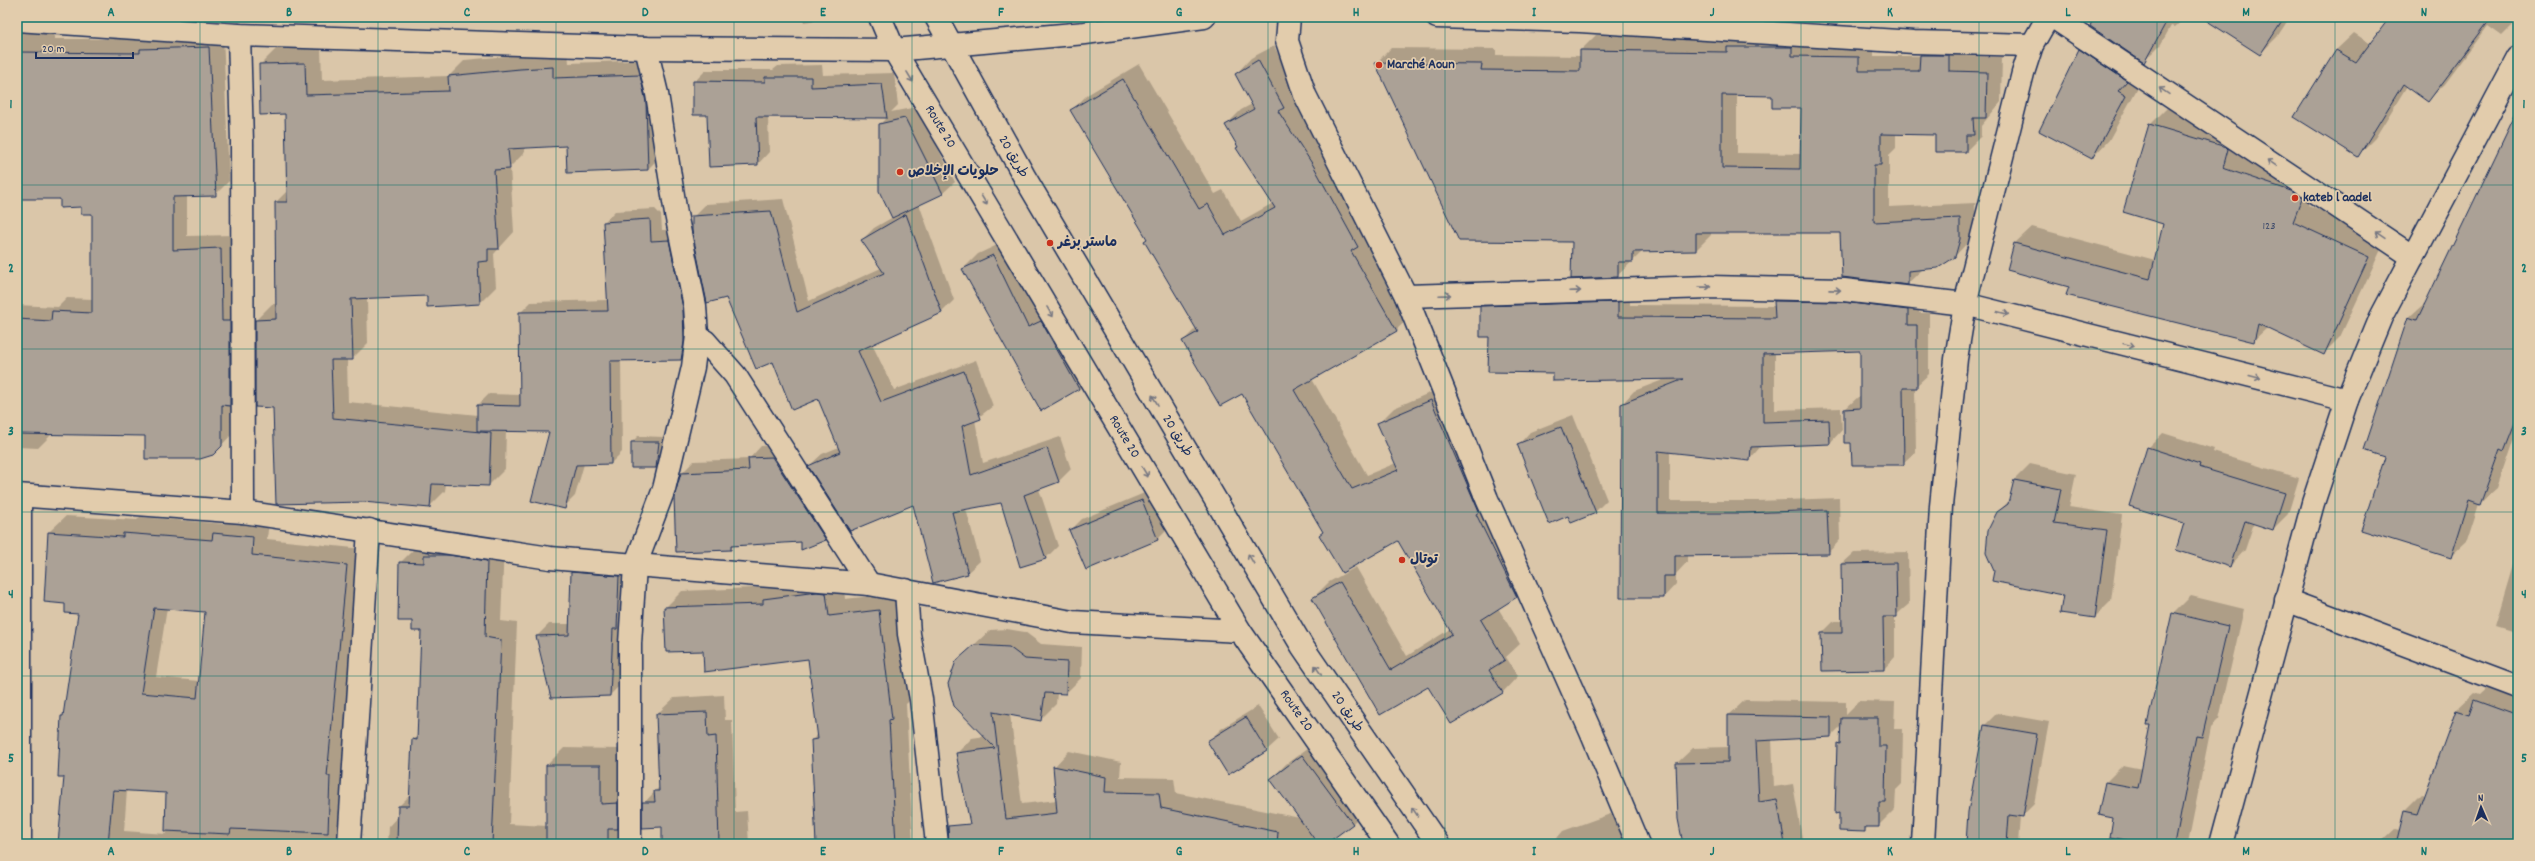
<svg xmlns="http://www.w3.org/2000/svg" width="2535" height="861" font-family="Dekko,'Playpen Sans Arabic',sans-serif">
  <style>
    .shadow { fill: #0003; fill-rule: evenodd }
    .building { fill: #aba196; stroke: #1b2f5e; fill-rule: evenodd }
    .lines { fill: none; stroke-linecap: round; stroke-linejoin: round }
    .minor-casing { stroke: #1b2f5e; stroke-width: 25 }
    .major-casing { stroke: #1b2f5e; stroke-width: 25 }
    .minor { stroke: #e2ccac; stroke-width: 22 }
    .major { stroke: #e2ccac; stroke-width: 22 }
    .oneway { stroke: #757681 }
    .grid { fill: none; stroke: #0f766e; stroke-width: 1; stroke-opacity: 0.55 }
    .poi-dot { fill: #c8321e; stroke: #e2ccac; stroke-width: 1.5 }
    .labels { text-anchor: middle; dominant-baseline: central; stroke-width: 3.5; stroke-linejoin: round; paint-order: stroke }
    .number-label { font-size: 12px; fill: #3f4c6c }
    .poi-label { font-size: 14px; font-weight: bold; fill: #1b2f5e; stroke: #e2ccac; text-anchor: start }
    .street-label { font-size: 14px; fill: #1b2f5e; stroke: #e2ccac }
    .neatline { fill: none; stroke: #0f766e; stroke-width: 1.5 }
    .grid-label { font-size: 13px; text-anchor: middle; font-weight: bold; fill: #0f766e }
  </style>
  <rect width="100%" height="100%" fill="#dac6a9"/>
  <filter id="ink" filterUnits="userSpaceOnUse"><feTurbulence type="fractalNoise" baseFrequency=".025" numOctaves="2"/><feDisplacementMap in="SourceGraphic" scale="8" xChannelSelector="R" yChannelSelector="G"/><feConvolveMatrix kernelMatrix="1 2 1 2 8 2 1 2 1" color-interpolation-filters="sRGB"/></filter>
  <g filter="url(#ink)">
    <g class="shadow">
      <polygon points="802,17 835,17 804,22"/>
      <polygon points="2080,17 2186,17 2175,27 2171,26 2161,44 2144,61"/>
      <polygon points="2203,17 2290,17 2277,37 2260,54"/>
      <polygon points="2391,17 2518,17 2518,20 2502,36 2488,26 2445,84 2427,101 2407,86 2375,138 2358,155 2336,50 2354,33 2371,44"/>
      <polygon points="17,31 54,31 54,39 151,39 223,34 229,181 215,195 187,196 187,236 234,235 235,431 213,454 146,435 52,434 38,448 17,447 17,305 58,307 67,298 93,299 93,213 61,198 17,198"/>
      <polygon points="2097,33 2143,64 2135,73 2143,78 2109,140 2092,158 2080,50"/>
      <path d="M1596,35L1874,42V56H1921L1936,40H1964V56L2002,57L2001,102L1981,126V136L1966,151L1936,134L1896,133V148L1889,155V207L1975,203V223L1970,240L1955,256L1923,269L1907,284L1841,232H1711V235L1696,250L1643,251L1617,276L1572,241L1460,240L1376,63L1391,48L1496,49V55L1581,56V50ZM1737,94L1773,95L1802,107V154L1737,153Z"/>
      <polygon points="1274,46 1412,315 1396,330 1312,379 1367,475 1396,463 1378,424 1394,408 1446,386 1532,580 1516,596 1498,608 1520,644 1506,657 1518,676 1503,692 1451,723 1429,686 1381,714 1313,598 1329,582 1356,567 1407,656 1450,629 1398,540 1324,532 1242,392 1183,341 1196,328 1148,239 1072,110 1087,95 1139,64 1215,194 1223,190 1241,221 1273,203 1226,125 1241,110 1252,104 1236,74 1251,58"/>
      <polygon points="321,48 322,80 449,76 465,60 537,53 568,52 569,63 655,60 664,153 648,169 567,145 525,147 525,152 510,167 514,232 494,254 496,287 480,303 427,295 367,298 368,343 352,359 347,359 348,402 478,415 478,405 489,394 521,395 520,313 531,302 608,300 604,222 615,211 655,209 661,215 662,230 680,230 692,348 681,359 621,360 622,452 611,463 584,464 575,496 564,507 550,431 506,431 505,469 489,485 446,484 445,491 429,507 363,501 274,407 256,320 272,304 277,304 276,202 288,190 286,113 260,65 276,49"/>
      <polygon points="822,65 823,75 894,73 898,105 891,112 917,107 955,182 943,193 919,204 954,300 942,312 872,344 894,390 976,360 993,406 975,420 983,463 1060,437 1071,469 1059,481 1039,489 1058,546 1046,558 1001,502 966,509 980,561 967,573 914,504 809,466 822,454 839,447 819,398 774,360 693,217 706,204 783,199 809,301 881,268 862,240 874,228 893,217 880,124 887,117 768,116 769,152 758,164 708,114 694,82 706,70 773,70 778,66"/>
      <polygon points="2167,108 2243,131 2318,181 2309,205 2385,241 2340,337 2324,353 2267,328 2253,341 2008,269 2015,243 2032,227 2155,260 2165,223 2150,125"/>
      <polygon points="2518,126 2518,436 2513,441 2497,488 2479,504 2467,541 2450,557 2386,456 2408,318 2426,302"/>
      <polygon points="1008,240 1094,373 1079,389 963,269 978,254"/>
      <polygon points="1787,289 1920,298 1919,313 1929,313 1929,374 1915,387 1916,452 1903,464 1852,442 1845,409 1858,397 1861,397 1861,350 1775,353 1775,410 1841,408 1842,430 1830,443 1762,445 1749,460 1670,452 1670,501 1757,501 1839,498 1840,540 1828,553 1687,555 1687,562 1676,574 1676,584 1664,597 1622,404 1634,391 1668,378 1554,372 1490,336 1481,307 1494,294 1630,290 1630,305 1775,306 1775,302"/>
      <polygon points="1573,415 1607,500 1595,512 1569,515 1519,444 1530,432"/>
      <polygon points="2163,433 2214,449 2213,452 2299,478 2288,514 2273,529 2254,523 2245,550 2230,566 2185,522 2148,448"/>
      <polygon points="638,436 664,437 662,461 656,467 632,442"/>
      <polygon points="784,445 837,527 825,539 734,545 731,549 682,473 694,461 749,459 761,446"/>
      <polygon points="2030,464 2076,474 2069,507 2122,515 2111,601 2095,617 2064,595 1995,570 1997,513 2010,500 2014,480"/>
      <polygon points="1154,489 1170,527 1158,539 1086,569 1070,531 1082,519"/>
      <path d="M66,516L137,520L140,517L224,524L230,517L269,521L267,539L363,549L343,760H346L343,844H59L65,776L62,716L64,714L79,613L66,603L49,532ZM167,608L206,611L199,681L156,677ZM127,790L167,792L166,834L124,831Z"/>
      <polygon points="504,545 501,621 517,623 509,824 547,826 547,765 564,748 618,749 618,787 634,787 624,844 387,844 388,827 399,815 399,806 410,795 413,740 418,735 422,630 413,621 400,563 417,546"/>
      <polygon points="1908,552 1909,604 1895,616 1895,657 1884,669 1822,633 1834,621 1843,621 1842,564 1854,553"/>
      <polygon points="2518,560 2518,633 2495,626 2513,565"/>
      <polygon points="584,561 631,565 622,683 610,695 552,697 537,636 549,624 571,624 572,573"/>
      <polygon points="843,576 845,599 896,593 909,701 906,704 913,844 817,844 812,740 819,733 809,658 704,650 665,608 682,591 775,587 781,582"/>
      <polygon points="2191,596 2244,609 2219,719 2211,727 2188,844 2123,844 2124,839 2114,817 2106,782 2123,765 2143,769 2173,614"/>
      <path d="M1007,629L1025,632L1041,644L1082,647L1081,678L1066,693H1057L1056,704L1040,720L1010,714L1022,804L1057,800L1054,767L1069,751L1121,762L1120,777L1174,778L1176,793L1300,818L1271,779L1286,764L1318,741L1368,808L1353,823L1324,844H975L957,753L972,738L985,736L957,661L990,630ZM993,707L994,716L992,714Z"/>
      <polygon points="2492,684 2518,693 2518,844 2379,844 2395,829 2400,830 2405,811 2422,794 2426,795 2456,710 2474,693 2480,695"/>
      <polygon points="724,695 725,720 732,720 735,812 747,811 749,844 663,844 663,826 644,803 660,786 657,714 674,698"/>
      <polygon points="1745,700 1846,702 1846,714 1859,701 1895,702 1894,729 1903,729 1902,784 1896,790 1895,809 1878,826 1869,826 1864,831 1838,744 1842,740 1842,725 1831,736 1772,739 1774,787 1793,784 1803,844 1684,844 1677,763 1693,748 1729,747 1729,715"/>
      <polygon points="1258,706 1279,739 1267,750 1229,773 1209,741 1221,729"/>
      <polygon points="1997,713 2049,722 2034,804 2022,816 2020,816 2018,844 1967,844 1969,812 1985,725"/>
      <polygon points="1613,813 1625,844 1552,844 1563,831"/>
    </g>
    <g class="building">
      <polygon points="2094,17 2169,17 2144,63 2090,26"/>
      <polygon points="2201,17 2285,17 2260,55"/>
      <polygon points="2390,17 2492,17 2428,102 2403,84 2358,157 2294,117 2336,50 2356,62"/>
      <polygon points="209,47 216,196 173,197 173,250 221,248 222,321 230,321 230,406 222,405 222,446 213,455 200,459 145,459 145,436 17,434 17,319 51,321 52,311 92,313 92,214 81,214 81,207 60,208 60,199 17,199 17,52 140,53 140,49"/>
      <path d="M1727,47H1792V56L1859,57V71H1919L1920,55H1949V71L1987,72L1986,118H1973L1974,135H1966V152H1935V135L1881,134V165H1874V222L1960,218V239L1955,257L1938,268L1908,271V285L1842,277L1840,233H1696V251L1633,252V262H1618V277L1571,279L1572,242L1459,241L1375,63L1482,64L1481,70L1580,71V50L1727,52ZM1722,95L1772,96V108H1801L1800,169L1722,168Z"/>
      <polygon points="2079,49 2127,81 2118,91 2126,96 2092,159 2039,131"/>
      <polygon points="1258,60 1284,108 1278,111 1313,165 1358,247 1351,251 1397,331 1294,390 1352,489 1398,470 1377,423 1431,400 1479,512 1476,514 1517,597 1481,620 1505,660 1489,670 1503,693 1451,724 1428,687 1380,715 1312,598 1340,582 1391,670 1452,634 1398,541 1342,573 1319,535 1323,532 1242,394 1220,406 1182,341 1198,332 1144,241 1147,239 1070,110 1123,79 1199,209 1208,204 1225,235 1275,208 1236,148 1238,147 1225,125 1254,109 1235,74"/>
      <polygon points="305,63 306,95 449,91 448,76 520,69 553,67 553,78 640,75 646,102 648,170 567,173 566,146 508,149 510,169 494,170 499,249 488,249 488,261 478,262 480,304 427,307 427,296 351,299 353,360 331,360 333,418 491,433 489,486 432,484 430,508 363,502 276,504 273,408 255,407 255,320 276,319 275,202 287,202 285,114 260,115 259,64"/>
      <polygon points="765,77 811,77 811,87 882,84 887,118 756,117 758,165 709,167 707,115 693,115 693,81 765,82"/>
      <polygon points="2518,109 2518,415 2504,451 2500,449 2480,505 2469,501 2451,558 2361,530 2385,457 2364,450 2408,317 2417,320"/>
      <polygon points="905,118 943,194 892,218 879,191 879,124"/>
      <polygon points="2149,124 2226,147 2228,149 2223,168 2291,191 2302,198 2293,222 2369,257 2324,355 2258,324 2254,342 2066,295 2069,287 2007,270 2014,243 2150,279 2163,224 2123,212"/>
      <polygon points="771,211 797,312 884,273 861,240 906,214 942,313 858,351 881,402 964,371 981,419 962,426 971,475 1047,448 1059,482 1024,495 1046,559 1020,567 1001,503 952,512 968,574 933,583 913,505 850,531 808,466 840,452 818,399 792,410 773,362 756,369 726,298 707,303 692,231 692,216"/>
      <polygon points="650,219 651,241 669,240 683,308 684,342 681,360 610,361 611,464 576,465 565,509 531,501 549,432 477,431 477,405 520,406 519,312 608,311 603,222"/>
      <polygon points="993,255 1028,327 1041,321 1079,389 1041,411 962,269"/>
      <polygon points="1774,301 1843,302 1908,310 1908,325 1917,325 1917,388 1903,388 1904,465 1852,465 1851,443 1844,443 1844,409 1860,408 1860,351 1763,354 1763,422 1829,420 1830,444 1751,447 1750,461 1658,451 1658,513 1744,513 1827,510 1829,554 1675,556 1675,576 1664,576 1664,598 1620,598 1621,404 1684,379 1553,381 1553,373 1488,372 1489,337 1480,337 1480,306 1618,302 1618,317 1775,318"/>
      <polygon points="1561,427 1596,513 1571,523 1568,516 1549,524 1517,444"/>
      <polygon points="631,442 659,442 656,468 631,468"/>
      <polygon points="2147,447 2200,464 2199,467 2285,493 2273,530 2245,521 2230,567 2176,550 2184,523 2129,506"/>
      <polygon points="772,457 826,540 801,550 801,542 731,546 731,550 676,552 674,497 681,473 749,470 748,458"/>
      <polygon points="2014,480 2061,489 2054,523 2107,530 2095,618 2060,613 2063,595 1992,581 1994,571 1986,553 1988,530 1997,512 2008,504"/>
      <polygon points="1142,500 1158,540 1086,570 1069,530"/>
      <path d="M48,532L123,537V533L212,540L213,533L253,537L252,555L347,565L327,776H330L328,833L231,829L230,834L165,831L166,793L113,790L108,844H58L64,777H58L61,716H63L78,614L65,613V604L44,602ZM154,608L205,612L197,698L141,693Z"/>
      <polygon points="424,555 449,555 487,561 485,637 501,640 492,844 397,844 398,806 409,806 412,739 417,740 421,631 412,631 412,621 398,621 399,562 424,563"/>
      <polygon points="1896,563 1897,617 1883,617 1884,670 1822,671 1821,633 1842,633 1841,564"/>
      <polygon points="571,572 619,576 617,629 613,629 610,696 551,698 536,636 569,635"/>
      <polygon points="817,592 826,593 829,616 879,610 892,719 889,720 896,844 816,844 811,740 818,739 808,659 704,672 703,651 666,652 664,607 763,604 763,599"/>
      <polygon points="2172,613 2228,626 2202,737 2196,736 2175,844 2147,844 2110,837 2113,818 2098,815 2105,782 2138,788 2150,725 2147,725"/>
      <polygon points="974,645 1009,647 1025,659 1067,662 1066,694 1045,693 1041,721 993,712 1006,819 1057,813 1053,766 1106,777 1105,792 1159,793 1161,808 1278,832 1277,844 949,844 948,826 970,824 956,753 995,748 954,706 948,684 956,661"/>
      <polygon points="2474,700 2518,716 2518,844 2396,844 2404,811 2418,814 2456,710 2469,714"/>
      <polygon points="707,712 708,737 716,736 719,844 662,844 662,827 642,828 642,802 655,802 654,791 659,791 656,714"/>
      <polygon points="1728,715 1831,717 1831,737 1756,741 1759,802 1777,799 1785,844 1683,844 1678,819 1676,763 1728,762"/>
      <polygon points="1246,717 1267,751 1228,775 1207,741"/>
      <polygon points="1841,718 1878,718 1878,746 1886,746 1885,802 1879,802 1879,827 1865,827 1865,832 1839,831 1839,813 1835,814 1837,743 1840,744"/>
      <polygon points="1984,725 2037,734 2023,817 2009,815 2007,844 1966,844 1968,812"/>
      <polygon points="1302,755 1353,824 1326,844 1318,844 1270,779"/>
      <polygon points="546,765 601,765 601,804 618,803 618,829 608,829 608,844 546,844"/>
    </g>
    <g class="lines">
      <g class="minor-casing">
        <g id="minor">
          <polyline points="1289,17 1287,41 1305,95 1406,296 1487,499 1591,732 1638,844"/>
          <polyline points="1437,17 1580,21 1914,42 2032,45"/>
          <polyline points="2053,17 2413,257"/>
          <polyline points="17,20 239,35 646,48 894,50 1085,33 1204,17"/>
          <polyline points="239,35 242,142 243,512"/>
          <polyline points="1406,296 1710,287 1844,290 1965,304 2347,400"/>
          <polyline points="697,336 705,341 735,375 869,584"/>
          <polyline points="17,495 243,512 550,558 869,584 1072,622 1240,631"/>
          <polyline points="906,590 909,634 921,699 937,844"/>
          <polyline points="2286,600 2518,687"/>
          <polyline points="20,844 20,496"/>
          <polyline points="349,844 369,530"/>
          <polyline points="630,844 630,644 635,566 664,489 693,367 697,336 695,306 676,214 657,94 646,48"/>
          <polyline points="1923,844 1941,506 1956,359 1965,304 2023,73 2032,45 2048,17"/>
          <polyline points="2221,844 2313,503 2347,400 2381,317 2518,58"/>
        </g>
      </g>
      <g class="major-casing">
        <g id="major">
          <polyline points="880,17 894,50 1240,631 1388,844"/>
          <polyline points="936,17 1024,176 1302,646 1438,844"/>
        </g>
      </g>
      <use href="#minor" class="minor"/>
      <use href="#major" class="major"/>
    </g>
    <defs><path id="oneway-shaft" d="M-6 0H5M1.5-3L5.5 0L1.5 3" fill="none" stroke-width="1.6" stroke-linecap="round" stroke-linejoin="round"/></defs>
    <g class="oneway">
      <use href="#oneway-shaft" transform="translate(910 77) rotate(59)"/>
      <use href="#oneway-shaft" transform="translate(2164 91) rotate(-146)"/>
      <use href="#oneway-shaft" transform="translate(2272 163) rotate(-146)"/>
      <use href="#oneway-shaft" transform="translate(984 200) rotate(59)"/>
      <use href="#oneway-shaft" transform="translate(2380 235) rotate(-146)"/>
      <use href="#oneway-shaft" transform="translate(1705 287) rotate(-1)"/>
      <use href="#oneway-shaft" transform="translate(1835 290) rotate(1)"/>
      <use href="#oneway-shaft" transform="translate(1575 291) rotate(-2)"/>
      <use href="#oneway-shaft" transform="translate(1445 295) rotate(-2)"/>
      <use href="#oneway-shaft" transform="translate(1050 312) rotate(59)"/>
      <use href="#oneway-shaft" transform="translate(2003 313) rotate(14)"/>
      <use href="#oneway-shaft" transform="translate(2129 345) rotate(14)"/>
      <use href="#oneway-shaft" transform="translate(2255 377) rotate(14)"/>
      <use href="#oneway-shaft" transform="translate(1155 400) rotate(-121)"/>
      <use href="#oneway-shaft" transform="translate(1145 472) rotate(59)"/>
      <use href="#oneway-shaft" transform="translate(1251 559) rotate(-120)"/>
      <use href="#oneway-shaft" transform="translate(1318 670) rotate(-124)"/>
      <use href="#oneway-shaft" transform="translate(1415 812) rotate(-124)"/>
    </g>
  </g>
  <path class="grid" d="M200,17V844M378,17V844M556,17V844M734,17V844M912,17V844M1090,17V844M1268,17V844M1445,17V844M1623,17V844M1801,17V844M1979,17V844M2157,17V844M2335,17V844M17,185H2518M17,349H2518M17,512H2518M17,676H2518"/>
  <g class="poi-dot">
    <circle cx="1379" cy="65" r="4"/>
    <circle cx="900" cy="172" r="4"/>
    <circle cx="2295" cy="198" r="4"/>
    <circle cx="1050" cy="243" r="4"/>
    <circle cx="1402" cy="560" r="4"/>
  </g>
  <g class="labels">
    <g class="number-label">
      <text x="2269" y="226">123</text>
    </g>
    <g class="poi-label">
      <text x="1387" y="65">Marché Aoun</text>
      <text x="908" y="172">حلويات الإخلاص</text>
      <text x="2303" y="198">kateb l aadel</text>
      <text x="1058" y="243">ماستر برغر</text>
      <text x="1410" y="560">توتال</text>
    </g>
    <g class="street-label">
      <text transform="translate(940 127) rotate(59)">Route 20</text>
      <text transform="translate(1013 157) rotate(60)">طريق 20</text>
      <text transform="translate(1177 436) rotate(59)">طريق 20</text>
      <text transform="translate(1124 437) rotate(59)">Route 20</text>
      <text transform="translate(1296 711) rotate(55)">Route 20</text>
      <text transform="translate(1347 712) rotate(56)">طريق 20</text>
    </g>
  </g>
  <rect width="2535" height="861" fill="none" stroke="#e2ccac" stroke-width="44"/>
  <g transform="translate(2481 807) rotate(358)" stroke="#e2ccac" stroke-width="3" paint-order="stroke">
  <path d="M0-3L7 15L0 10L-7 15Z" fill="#1b2f5e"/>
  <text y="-6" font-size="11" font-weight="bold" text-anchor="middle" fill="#1b2f5e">N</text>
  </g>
  <path d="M36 52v6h97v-6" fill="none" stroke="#1b2f5e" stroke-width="2"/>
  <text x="42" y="52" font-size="12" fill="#1b2f5e" stroke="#e2ccac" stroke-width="3" paint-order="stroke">20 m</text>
  <rect x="22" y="22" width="2491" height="817" class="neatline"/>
  <g class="grid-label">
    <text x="111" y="16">A</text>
    <text x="289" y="16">B</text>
    <text x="467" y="16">C</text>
    <text x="645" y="16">D</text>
    <text x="823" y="16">E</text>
    <text x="1001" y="16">F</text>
    <text x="1179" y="16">G</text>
    <text x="1356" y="16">H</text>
    <text x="1534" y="16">I</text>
    <text x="1712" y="16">J</text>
    <text x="1890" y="16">K</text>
    <text x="2068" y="16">L</text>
    <text x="2246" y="16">M</text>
    <text x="2424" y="16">N</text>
    <text x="11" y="108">1</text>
    <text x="2524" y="108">1</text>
    <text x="11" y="272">2</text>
    <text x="2524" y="272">2</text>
    <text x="11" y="435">3</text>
    <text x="2524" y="435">3</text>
    <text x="11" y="598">4</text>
    <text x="2524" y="598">4</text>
    <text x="11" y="762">5</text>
    <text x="2524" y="762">5</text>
    <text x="111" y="855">A</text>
    <text x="289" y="855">B</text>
    <text x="467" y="855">C</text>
    <text x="645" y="855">D</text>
    <text x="823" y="855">E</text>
    <text x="1001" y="855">F</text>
    <text x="1179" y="855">G</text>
    <text x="1356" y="855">H</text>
    <text x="1534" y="855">I</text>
    <text x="1712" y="855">J</text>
    <text x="1890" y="855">K</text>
    <text x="2068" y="855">L</text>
    <text x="2246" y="855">M</text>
    <text x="2424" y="855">N</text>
  </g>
</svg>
